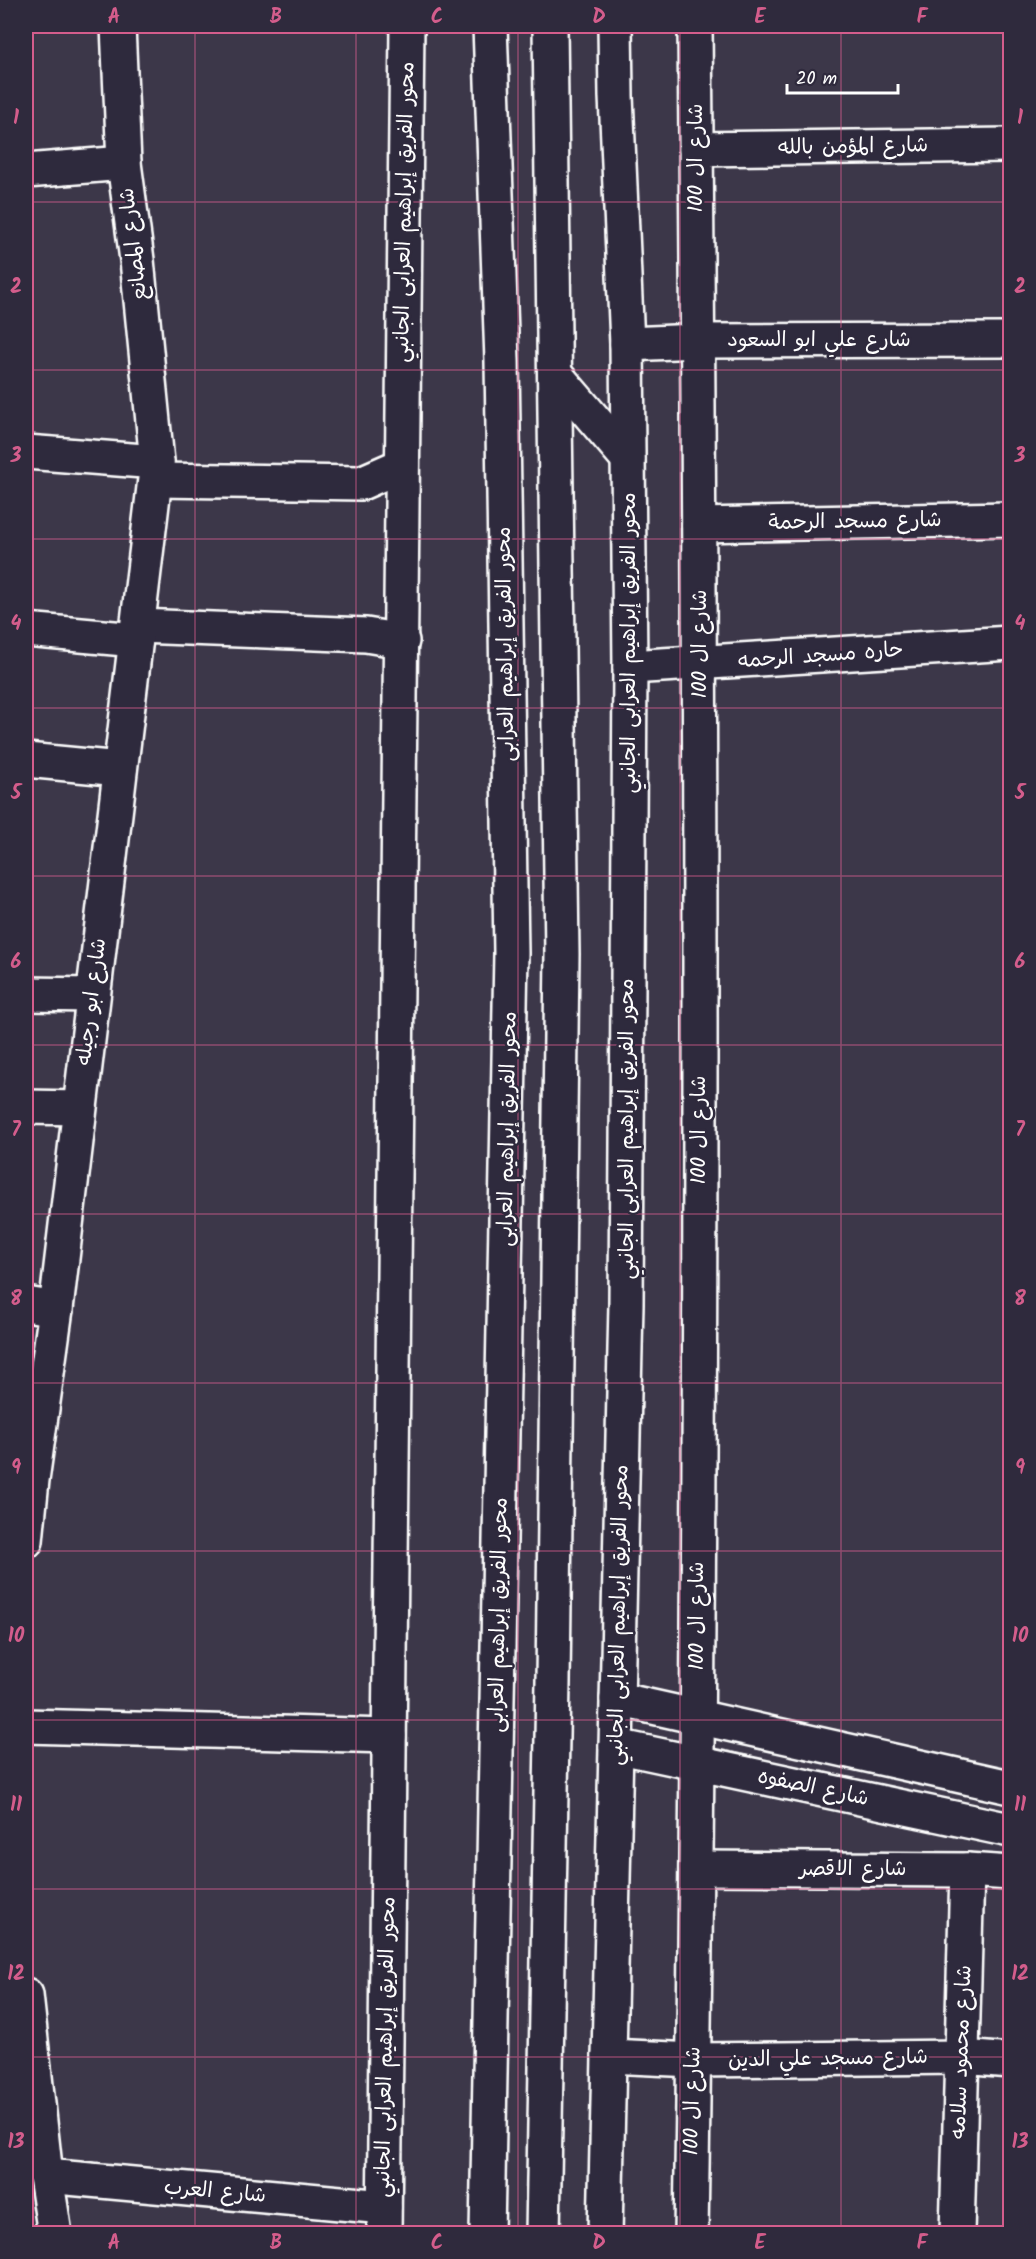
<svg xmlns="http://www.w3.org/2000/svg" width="1036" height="2259" font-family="Kalam,'Playpen Sans Arabic',sans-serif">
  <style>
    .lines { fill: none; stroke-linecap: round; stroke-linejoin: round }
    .minor-casing { stroke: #fff; stroke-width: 38 }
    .major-casing { stroke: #fff; stroke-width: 38 }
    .minor { stroke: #2f2a3d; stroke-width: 33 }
    .major { stroke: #2f2a3d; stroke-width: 33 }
    .grid { fill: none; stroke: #d45d8c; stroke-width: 1.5; stroke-opacity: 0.55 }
    .labels { text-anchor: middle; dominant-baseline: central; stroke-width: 5; stroke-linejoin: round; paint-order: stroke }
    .street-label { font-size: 21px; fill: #fff; stroke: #2f2a3d }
    .neatline { fill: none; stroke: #d45d8c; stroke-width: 2 }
    .grid-label { font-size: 20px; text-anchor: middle; font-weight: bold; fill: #d45d8c }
  </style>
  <rect width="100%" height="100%" fill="#3c3749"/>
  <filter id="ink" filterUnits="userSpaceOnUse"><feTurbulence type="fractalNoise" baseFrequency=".0167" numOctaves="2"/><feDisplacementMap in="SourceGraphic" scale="12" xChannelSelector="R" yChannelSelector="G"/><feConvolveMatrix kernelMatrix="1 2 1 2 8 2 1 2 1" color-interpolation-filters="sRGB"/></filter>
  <g filter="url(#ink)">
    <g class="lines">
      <g class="minor-casing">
        <g id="minor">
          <polyline points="696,149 1010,145"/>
          <polyline points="26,171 124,163"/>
          <polyline points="627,344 698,341 1010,340"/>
          <polyline points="26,452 157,462"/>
          <polyline points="156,480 361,483 402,465"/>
          <polyline points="699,525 1010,519"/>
          <polyline points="138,626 366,635 402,641"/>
          <polyline points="26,630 136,640"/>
          <polyline points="630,667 1010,643"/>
          <polyline points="26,760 120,769"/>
          <polyline points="26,994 93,995"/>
          <polyline points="26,1107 79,1108"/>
          <polyline points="26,1304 56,1309"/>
          <polyline points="26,1541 32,1480 56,1309 157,462 137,260 124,163 118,26"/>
          <polyline points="617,1699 1010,1787"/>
          <polyline points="26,1726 389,1736"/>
          <polyline points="616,1746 1010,1830"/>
          <polyline points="696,1868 967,1870 1010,1873"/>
          <polyline points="26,1995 46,2176 55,2234"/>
          <polyline points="609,2056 694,2060 963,2057 1010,2061"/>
          <polyline points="46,2176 384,2207"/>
          <polyline points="384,2234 407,26"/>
          <polyline points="605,2234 626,1304 630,667 627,344 616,96 615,26"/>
          <path d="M691,2234C703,1498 702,761 695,26"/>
          <polyline points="957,2234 967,1870"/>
        </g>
      </g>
      <g class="major-casing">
        <g id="major">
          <polyline points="556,375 628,459"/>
          <polyline points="487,2234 511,953 502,361 490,26"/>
          <polyline points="543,2234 553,1682 562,954 550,26"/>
        </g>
      </g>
      <use href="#minor" class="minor"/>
      <use href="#major" class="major"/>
    </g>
  </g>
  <path class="grid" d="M195,26V2234M356,26V2234M518,26V2234M680,26V2234M841,26V2234M26,202H1010M26,370H1010M26,539H1010M26,708H1010M26,876H1010M26,1045H1010M26,1214H1010M26,1383H1010M26,1551H1010M26,1720H1010M26,1889H1010M26,2057H1010"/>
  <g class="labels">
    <g class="street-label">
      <text transform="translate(853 147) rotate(-1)">شارع المؤمن بالله</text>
      <text transform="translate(696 158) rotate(-90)">شارع ال 100</text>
      <text transform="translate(405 212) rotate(-89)">محور الفريق إبراهيم العرابى الجانبي</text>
      <text transform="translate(134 244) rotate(-97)">شارع المصانع</text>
      <text x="819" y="340">شارع علي ابو السعود</text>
      <text transform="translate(855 522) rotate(-1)">شارع مسجد الرحمة</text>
      <text transform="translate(629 643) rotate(-90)">محور الفريق إبراهيم العرابى الجانبي</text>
      <text transform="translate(506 644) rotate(-91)">محور الفريق إبراهيم العرابى</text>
      <text transform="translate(700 644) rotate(-90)">شارع ال 100</text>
      <text transform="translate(820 656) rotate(-4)">حاره مسجد الرحمه</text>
      <text transform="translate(92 1002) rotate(-83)">شارع ابو رجيله</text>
      <text transform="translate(508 1129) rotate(-89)">محور الفريق إبراهيم العرابى</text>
      <text transform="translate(627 1129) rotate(-90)">محور الفريق إبراهيم العرابى الجانبي</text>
      <text transform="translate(699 1130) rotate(-90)">شارع ال 100</text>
      <text transform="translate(499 1615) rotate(-89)">محور الفريق إبراهيم العرابى</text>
      <text transform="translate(619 1615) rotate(-89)">محور الفريق إبراهيم العرابى الجانبي</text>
      <text transform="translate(697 1616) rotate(-90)">شارع ال 100</text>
      <text transform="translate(813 1788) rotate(12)">شارع الصفوه</text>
      <text x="853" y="1869">شارع الاقصر</text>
      <text transform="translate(386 2047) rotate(-89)">محور الفريق إبراهيم العرابى الجانبي</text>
      <text transform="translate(962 2052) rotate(-88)">شارع محمود سلامه</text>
      <text transform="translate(828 2059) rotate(-1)">شارع مسجد علي الدين</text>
      <text transform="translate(693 2101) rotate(-89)">شارع ال 100</text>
      <text transform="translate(215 2192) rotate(5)">شارع العرب</text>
    </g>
  </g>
  <rect width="1036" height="2259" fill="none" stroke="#2f2a3d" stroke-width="66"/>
  <path d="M787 84v9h111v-9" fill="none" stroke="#ffffff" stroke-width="3"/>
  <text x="796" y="84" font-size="18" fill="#ffffff" stroke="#2f2a3d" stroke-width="4.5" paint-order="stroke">20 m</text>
  <rect x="33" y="33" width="970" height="2193" class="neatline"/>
  <g class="grid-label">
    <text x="114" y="23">A</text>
    <text x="276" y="23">B</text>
    <text x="437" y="23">C</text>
    <text x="599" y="23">D</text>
    <text x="760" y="23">E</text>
    <text x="922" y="23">F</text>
    <text x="16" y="124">1</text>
    <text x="1020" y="124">1</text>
    <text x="16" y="293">2</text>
    <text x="1020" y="293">2</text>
    <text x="16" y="462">3</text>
    <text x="1020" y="462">3</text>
    <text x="16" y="630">4</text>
    <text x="1020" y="630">4</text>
    <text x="16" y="799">5</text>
    <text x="1020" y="799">5</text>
    <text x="16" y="968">6</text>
    <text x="1020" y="968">6</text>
    <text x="16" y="1136">7</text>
    <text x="1020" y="1136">7</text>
    <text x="16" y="1305">8</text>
    <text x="1020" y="1305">8</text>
    <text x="16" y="1474">9</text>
    <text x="1020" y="1474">9</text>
    <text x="16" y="1642">10</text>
    <text x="1020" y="1642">10</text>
    <text x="16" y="1811">11</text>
    <text x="1020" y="1811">11</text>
    <text x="16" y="1980">12</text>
    <text x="1020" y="1980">12</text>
    <text x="16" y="2148">13</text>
    <text x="1020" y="2148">13</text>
    <text x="114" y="2249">A</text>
    <text x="276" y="2249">B</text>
    <text x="437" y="2249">C</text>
    <text x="599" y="2249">D</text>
    <text x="760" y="2249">E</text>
    <text x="922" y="2249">F</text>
  </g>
</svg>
